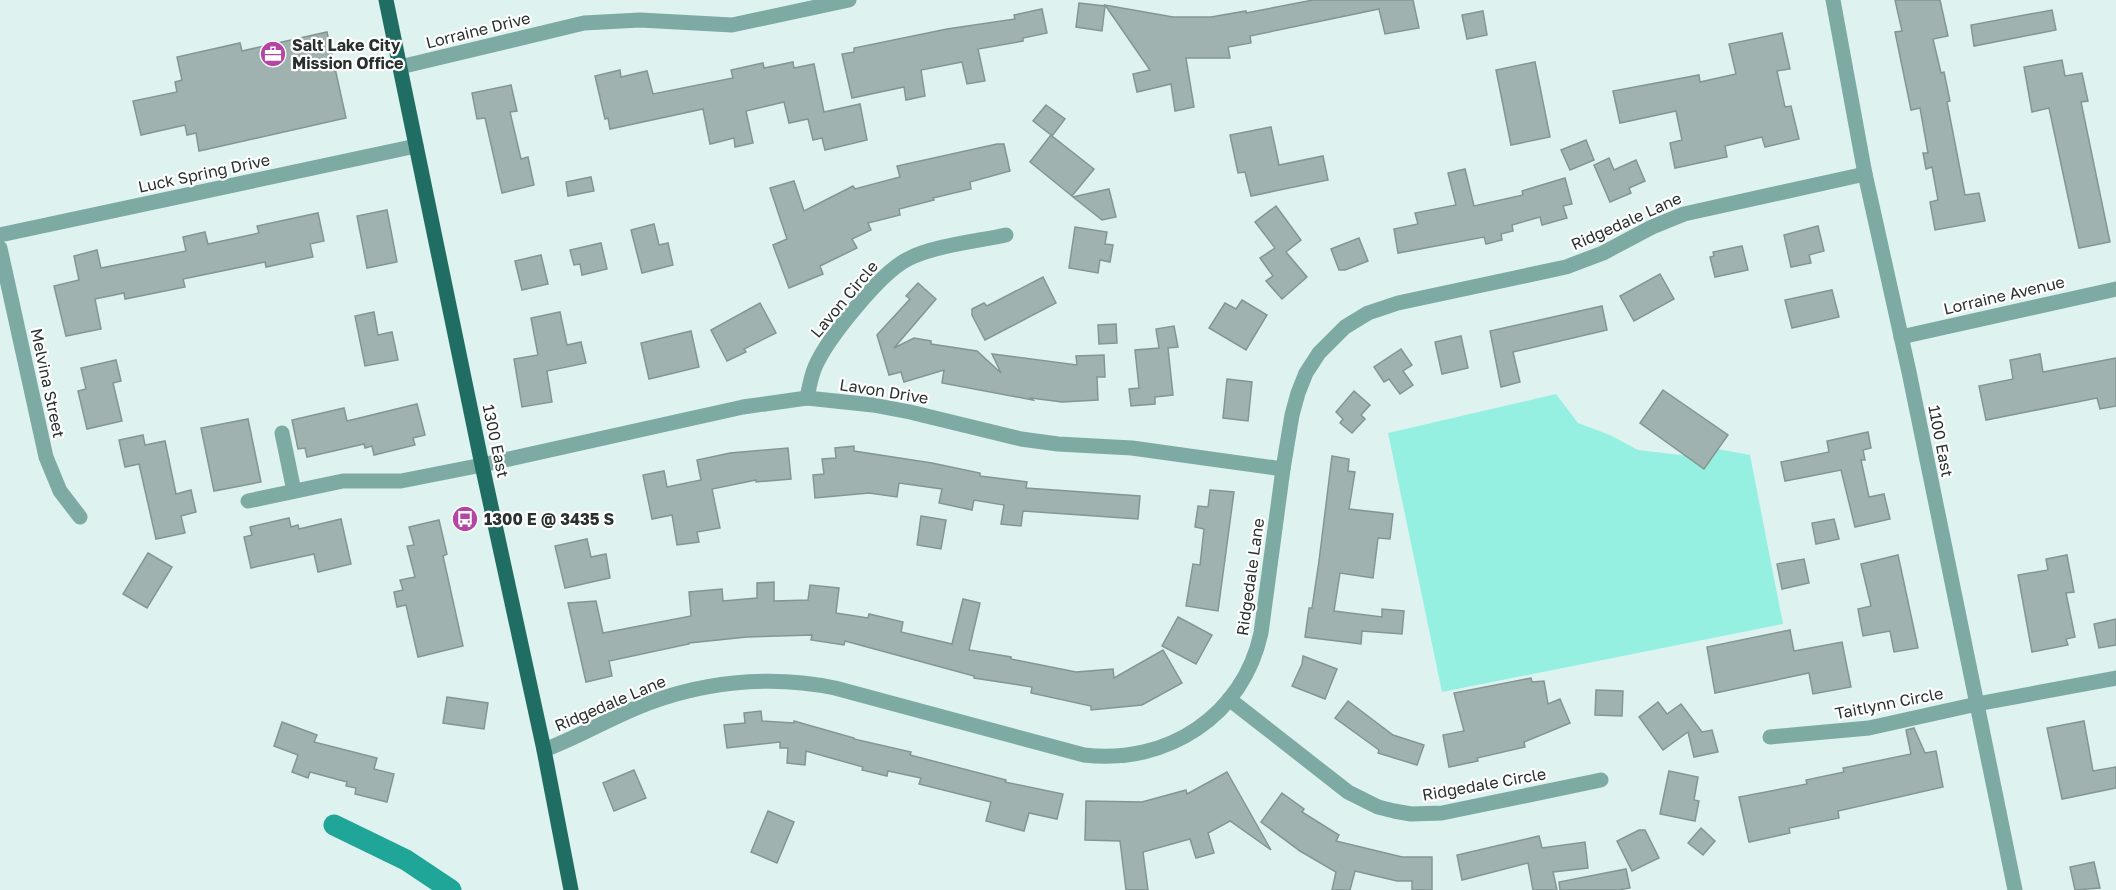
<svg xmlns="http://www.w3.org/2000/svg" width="2116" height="890" font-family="'Golos Text',sans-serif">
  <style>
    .green { fill: #96f0e2 }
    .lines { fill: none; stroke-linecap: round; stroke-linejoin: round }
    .canal { stroke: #1fa698; stroke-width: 21 }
    .building { fill: #9fb2af; stroke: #849693; stroke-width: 1.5 }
    .minor { stroke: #7daaa3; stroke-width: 15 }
    .major { stroke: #206d64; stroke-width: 15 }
    .labels { text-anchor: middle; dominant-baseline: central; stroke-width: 4.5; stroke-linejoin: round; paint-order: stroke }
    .street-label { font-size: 16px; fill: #29312f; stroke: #fff }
    .poi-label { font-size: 16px; font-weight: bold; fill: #29312f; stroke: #fff; text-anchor: start }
  </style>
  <rect width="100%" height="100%" fill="#def2ef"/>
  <polygon class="green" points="1556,394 1578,423 1610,435 1638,450 1681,455 1718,449 1750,455 1783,624 1442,692 1388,433"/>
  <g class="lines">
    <polyline class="canal" points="334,825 406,860 451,890"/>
  </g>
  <g class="building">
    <polygon points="1313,0 1413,0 1419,28 1385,34 1379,9 1250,36 1251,43 1228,47 1230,58 1186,58 1194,107 1175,111 1171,84 1137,92 1133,74 1150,70 1105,5 1173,17 1211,17 1246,11 1246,13"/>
    <polygon points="1895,0 1940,0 1948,36 1933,39 1941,73 1944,72 1950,101 1947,102 1965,195 1979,193 1985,221 1935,230 1930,202 1938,200 1932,167 1926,169 1923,153 1928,153 1920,108 1911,110 1895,32 1902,31"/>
    <polygon points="1079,3 1105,6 1102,31 1076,27"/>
    <polygon points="1042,9 1047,33 1023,38 1023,41 978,49 985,81 967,84 962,62 921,70 925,96 906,100 904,87 852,98 842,54 854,52 854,48 947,29 1015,19 1014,15"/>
    <polygon points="2052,10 2056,30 1974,46 1971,25"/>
    <polygon points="1483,11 1487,35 1467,39 1462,15"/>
    <polygon points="327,32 346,118 199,151 196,133 187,135 185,125 141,135 133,101 177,92 175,82 182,80 177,57 240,43 242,51"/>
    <polygon points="1782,33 1790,69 1777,71 1785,107 1791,106 1799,139 1765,147 1762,137 1725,146 1727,157 1675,168 1670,143 1682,140 1676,111 1620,123 1613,91 1699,75 1700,82 1736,74 1729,44"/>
    <polygon points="2062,60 2065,76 2082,73 2088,101 2081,102 2110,242 2079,248 2049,108 2032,112 2024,67"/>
    <polygon points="793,62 794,68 814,64 824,112 860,104 867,140 825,150 822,138 813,140 808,119 789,123 784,102 746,111 753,143 735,147 734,138 710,144 703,109 610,129 608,118 605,119 595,76 620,70 621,77 647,71 653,94 733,78 731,70 763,63 764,68"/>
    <polygon points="1535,62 1550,137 1511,145 1496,70"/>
    <polygon points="511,85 517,111 510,112 521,159 528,157 534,185 502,193 485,118 477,119 472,93"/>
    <polygon points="1046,105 1065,119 1052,136 1094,169 1072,196 1030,162 1051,135 1033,121"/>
    <polygon points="1271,127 1279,165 1323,156 1328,180 1251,196 1245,172 1238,173 1230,135"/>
    <polygon points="1586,140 1594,160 1570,170 1561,150"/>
    <polygon points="997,144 1004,144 1010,171 970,182 971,189 933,198 934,200 899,209 900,215 868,223 871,230 852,239 857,248 820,266 823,274 789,288 773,245 787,239 770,188 794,181 804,211 853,186 855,189 900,177 897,166"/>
    <polygon points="1609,158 1614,170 1636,160 1645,181 1629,188 1631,193 1610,202 1594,165"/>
    <polygon points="1465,169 1474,206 1523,195 1522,191 1565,178 1572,204 1563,206 1567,218 1542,225 1540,217 1512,225 1513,231 1501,234 1502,240 1486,244 1484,237 1398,253 1394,229 1418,224 1415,213 1456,205 1448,173"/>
    <polygon points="591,177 594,191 568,196 566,182"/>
    <polygon points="1109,189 1116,217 1102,220 1073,197"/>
    <polygon points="1276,206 1301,240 1286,252 1307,277 1282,299 1266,281 1273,276 1260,258 1275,248 1255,222"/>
    <polygon points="387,210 397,262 367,268 357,216"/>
    <polygon points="318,213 324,241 310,244 313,257 266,267 265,262 183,279 185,287 125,299 124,293 95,299 101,329 66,336 54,286 79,280 74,256 97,250 101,268 186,251 183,237 205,232 208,244 259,233 257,226"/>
    <polygon points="654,224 659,245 668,243 673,265 642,273 631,230"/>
    <polygon points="1818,226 1824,251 1809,255 1811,263 1791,267 1784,235"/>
    <polygon points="1075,227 1107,232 1105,244 1113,245 1110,262 1100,260 1098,273 1069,268"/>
    <polygon points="1359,238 1368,261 1345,270 1339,270 1331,249"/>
    <polygon points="601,243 607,269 582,275 580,264 574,265 570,250"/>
    <polygon points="1742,246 1748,270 1715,277 1710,257 1714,256 1713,252"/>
    <polygon points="541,255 548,284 522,290 515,261"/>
    <polygon points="1660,274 1674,299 1634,321 1620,296"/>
    <polygon points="1043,277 1056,303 985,340 972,315 972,309 984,303 987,306"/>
    <polygon points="918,283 936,299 894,348 914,338 931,341 931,344 977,351 1001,373 992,354 1077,365 1076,356 1104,355 1105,377 1097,377 1098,400 1062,402 1031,398 1033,400 942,383 944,370 904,382 901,372 889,375 877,335 910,299 906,296"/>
    <polygon points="1832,290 1839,317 1792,328 1785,300"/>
    <polygon points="1242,300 1267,315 1246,350 1209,328 1225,303 1236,309"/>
    <polygon points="760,303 776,333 744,349 746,352 727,361 711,330"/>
    <polygon points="1602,306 1607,330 1513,352 1520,382 1501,387 1490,331"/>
    <polygon points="374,312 378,335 392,332 398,360 365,366 355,316"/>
    <polygon points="560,312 567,345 581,342 586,363 547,371 552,402 522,407 514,359 538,355 531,318"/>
    <polygon points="1116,324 1117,343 1099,344 1098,325"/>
    <polygon points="1174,326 1178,347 1168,348 1173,395 1155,397 1155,404 1131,406 1129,389 1139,388 1135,350 1159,348 1156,329"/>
    <polygon points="691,331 699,367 649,379 641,343"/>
    <polygon points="1461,336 1468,368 1442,374 1435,342"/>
    <polygon points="1401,349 1412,365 1403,371 1413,385 1400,394 1389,379 1384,382 1374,367"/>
    <polygon points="2040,354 2043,372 2116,358 2116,406 2100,409 2097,398 1986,420 1979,386 2013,379 2010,360"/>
    <polygon points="116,360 121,381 113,383 122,421 87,429 78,391 86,389 81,368"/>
    <polygon points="1227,379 1252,382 1248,421 1223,418"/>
    <polygon points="1663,390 1728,435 1704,469 1640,423"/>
    <polygon points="1354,391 1370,405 1361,415 1365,419 1352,433 1340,423 1343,419 1336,412"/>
    <polygon points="417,404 425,435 413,438 415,445 374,455 372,446 365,448 364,444 307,457 305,448 298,449 292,420 344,408 347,421"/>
    <polygon points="248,419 261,482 214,491 201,428"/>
    <polygon points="1868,432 1871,448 1863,450 1865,460 1861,460 1869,497 1884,494 1890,519 1855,527 1841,470 1785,481 1781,462 1829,452 1827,441"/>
    <polygon points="143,435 145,445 165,441 176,494 191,490 196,512 181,516 185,533 156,539 139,464 125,467 119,440"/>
    <polygon points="854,446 854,451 932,463 980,473 980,476 1027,482 1026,488 1140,496 1138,519 1023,511 1021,526 1001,524 1004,505 974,500 972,510 939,503 942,489 899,483 897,497 869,493 815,498 813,475 824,474 822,459 836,458 835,448"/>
    <polygon points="788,448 791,479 756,482 756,480 712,489 720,528 697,532 699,542 677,545 672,515 652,519 643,475 664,471 667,487 701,480 697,460 730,453"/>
    <polygon points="1332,456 1349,459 1348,471 1355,472 1349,509 1393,514 1390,539 1378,538 1373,578 1340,573 1334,611 1382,617 1382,609 1404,611 1402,634 1362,631 1361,644 1305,637 1309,608 1312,608 1319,561"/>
    <polygon points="1210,490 1234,492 1218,611 1186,606 1193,564 1200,565 1204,529 1195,527 1198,506 1208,507"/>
    <polygon points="921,516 946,520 941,549 917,545"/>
    <polygon points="289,518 291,527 298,525 299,529 341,519 351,564 318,572 314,554 251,568 244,537 252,535 250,527"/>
    <polygon points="1834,519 1839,539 1816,544 1812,523"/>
    <polygon points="439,520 447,554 443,556 463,646 418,657 406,605 397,607 394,592 403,590 400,580 415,577 407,546 414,545 409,527"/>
    <polygon points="587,539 591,557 606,554 610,578 565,588 555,546"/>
    <polygon points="148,553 172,567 147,608 123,594"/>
    <polygon points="1898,555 1918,648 1894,652 1890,631 1863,636 1858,609 1871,606 1861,564"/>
    <polygon points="2067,555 2074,592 2066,593 2075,637 2066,639 2068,645 2032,652 2018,575 2048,570 2046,559"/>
    <polygon points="1804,559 1809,583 1782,589 1777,564"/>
    <polygon points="774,582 774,601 808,600 810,585 839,588 836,613 868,618 869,614 903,622 901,632 952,644 963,599 980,603 969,650 1011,657 1011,659 1076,672 1113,669 1114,678 1163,650 1182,683 1142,705 1091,710 1091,706 1031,693 1032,687 974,678 974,676 845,641 844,645 811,640 812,635 747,637 689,643 689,644 609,661 612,676 586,682 568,603 596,601 603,633 691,616 689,592 722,589 723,601 757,598 757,583"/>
    <polygon points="1178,617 1212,635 1196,664 1162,646"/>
    <polygon points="2116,619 2116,645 2099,648 2094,624"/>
    <polygon points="1790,630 1794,651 1842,642 1851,687 1813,694 1809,673 1715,693 1707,647"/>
    <polygon points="1303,656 1337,669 1325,699 1292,686 1302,664"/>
    <polygon points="1531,678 1532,682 1544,681 1548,704 1560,699 1570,723 1524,742 1525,747 1477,758 1478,761 1449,767 1443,735 1464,731 1454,693"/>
    <polygon points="1596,690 1623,691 1622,716 1595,715"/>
    <polygon points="447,697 488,703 484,729 443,723"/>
    <polygon points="1348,701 1393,735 1424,745 1417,765 1378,753 1379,750 1335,718"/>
    <polygon points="1658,702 1667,714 1681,704 1702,732 1712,730 1718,752 1694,757 1688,732 1663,750 1639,717"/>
    <polygon points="761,711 762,721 794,723 794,721 854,738 854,739 911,752 910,755 1006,780 1005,782 1063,794 1057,819 1029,813 1024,831 986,821 991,802 919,784 921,778 888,771 887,776 862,770 863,767 806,751 805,765 787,763 788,748 780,748 780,742 727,748 724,725 745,723 744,713"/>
    <polygon points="2084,721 2093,771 2116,767 2116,788 2062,799 2047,728"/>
    <polygon points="282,722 317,735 314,742 377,758 374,769 394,774 387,802 355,794 356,788 346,786 347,782 310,772 308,778 292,772 298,755 274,746"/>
    <polygon points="1914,728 1925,753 1936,751 1943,787 1838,811 1839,818 1789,828 1790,833 1749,842 1739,797 1807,784 1806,780 1844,772 1843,768 1911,754 1906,730"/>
    <polygon points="634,770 646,798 614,811 603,783"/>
    <polygon points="1669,771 1698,777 1694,800 1699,801 1695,821 1660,814"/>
    <polygon points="1227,772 1271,850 1230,821 1208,833 1214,853 1196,858 1190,839 1143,852 1148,890 1126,890 1120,841 1085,840 1086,801 1142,802 1186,790 1187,794"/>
    <polygon points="1282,793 1304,809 1302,812 1339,835 1336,841 1402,857 1432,857 1432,890 1412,890 1412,881 1397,881 1355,871 1350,890 1332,890 1336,872 1300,851 1261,822"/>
    <polygon points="768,811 794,822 777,863 751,852"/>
    <polygon points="1701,828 1715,841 1703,855 1688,843"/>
    <polygon points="1639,830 1645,830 1659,858 1632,871 1617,841"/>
    <polygon points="1539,836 1542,848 1585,842 1588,868 1553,872 1557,890 1533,890 1528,863 1462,880 1457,855"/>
    <polygon points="2094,862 2100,888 2075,890 2070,867"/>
    <polygon points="1626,869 1630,888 1618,890 1560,890 1559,882"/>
  </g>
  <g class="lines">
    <g class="minor">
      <polyline points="1833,0 1865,174 1909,372 2015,890"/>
      <polyline points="400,67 584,23 640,20 732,25 849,0"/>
      <polyline points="0,235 416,146"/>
      <polyline points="0,248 46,457 60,491 80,517"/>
      <polyline points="1901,337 2116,289"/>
      <path d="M807,398C809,388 811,376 815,367C827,339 881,272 908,259C932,246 978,241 1006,235"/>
      <polyline points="282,433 294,491"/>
      <polyline points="248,501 343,481 401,481 482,465 743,407 807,398 873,405 910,412 1021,439 1058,444 1132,448 1283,469"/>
      <polyline points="1229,699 1348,792 1378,807 1394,811 1411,814 1442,813 1601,780"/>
      <polyline points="1770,737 1869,728 1977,704 2116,678"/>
      <path d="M544,750C576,738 605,721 636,708C698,682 769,674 835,688L1084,755C1167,765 1243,716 1261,633L1283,469L1292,415L1298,393L1306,373L1319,353L1345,327L1368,313L1398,303L1566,267L1603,253L1652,227L1684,214L1865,174"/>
    </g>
    <polyline class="major" points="386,0 482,465 544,750 571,890"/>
  </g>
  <defs>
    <g id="office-disc" transform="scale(1.35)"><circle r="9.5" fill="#b345a3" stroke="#fff"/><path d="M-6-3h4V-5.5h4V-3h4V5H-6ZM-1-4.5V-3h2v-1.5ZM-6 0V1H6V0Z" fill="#fff"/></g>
    <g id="bus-disc" transform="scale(1.35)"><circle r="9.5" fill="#b345a3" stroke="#fff"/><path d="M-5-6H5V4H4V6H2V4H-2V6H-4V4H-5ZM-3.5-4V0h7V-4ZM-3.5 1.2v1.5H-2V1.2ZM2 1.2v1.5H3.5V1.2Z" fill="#fff"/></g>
  </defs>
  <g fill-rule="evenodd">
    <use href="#office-disc" x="273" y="54"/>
    <use href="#bus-disc" x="465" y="519"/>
  </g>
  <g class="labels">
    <g class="street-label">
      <text transform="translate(478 30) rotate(-14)">Lorraine Drive</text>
      <text transform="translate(204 173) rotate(-12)">Luck Spring Drive</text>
      <text transform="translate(1626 221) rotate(-24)">Ridgedale Lane</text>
      <text transform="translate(2004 295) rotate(-13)">Lorraine Avenue</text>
      <text transform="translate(844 299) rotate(-50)">Lavon Circle</text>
      <text transform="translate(48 383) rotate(78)">Melvina Street</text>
      <text transform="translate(884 391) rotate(9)">Lavon Drive</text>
      <text transform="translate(496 441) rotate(78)">1300 East</text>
      <text transform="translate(1941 441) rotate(79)">1100 East</text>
      <text transform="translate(1250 577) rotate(-82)">Ridgedale Lane</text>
      <text transform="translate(610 703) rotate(-23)">Ridgedale Lane</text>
      <text transform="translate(1889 703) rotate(-11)">Taitlynn Circle</text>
      <text transform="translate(1484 784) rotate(-10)">Ridgedale Circle</text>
    </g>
    <g class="poi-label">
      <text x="292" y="45">Salt Lake City<tspan x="292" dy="18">Mission Office</tspan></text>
      <text x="484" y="519">1300 E @ 3435 S</text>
    </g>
  </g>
</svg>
